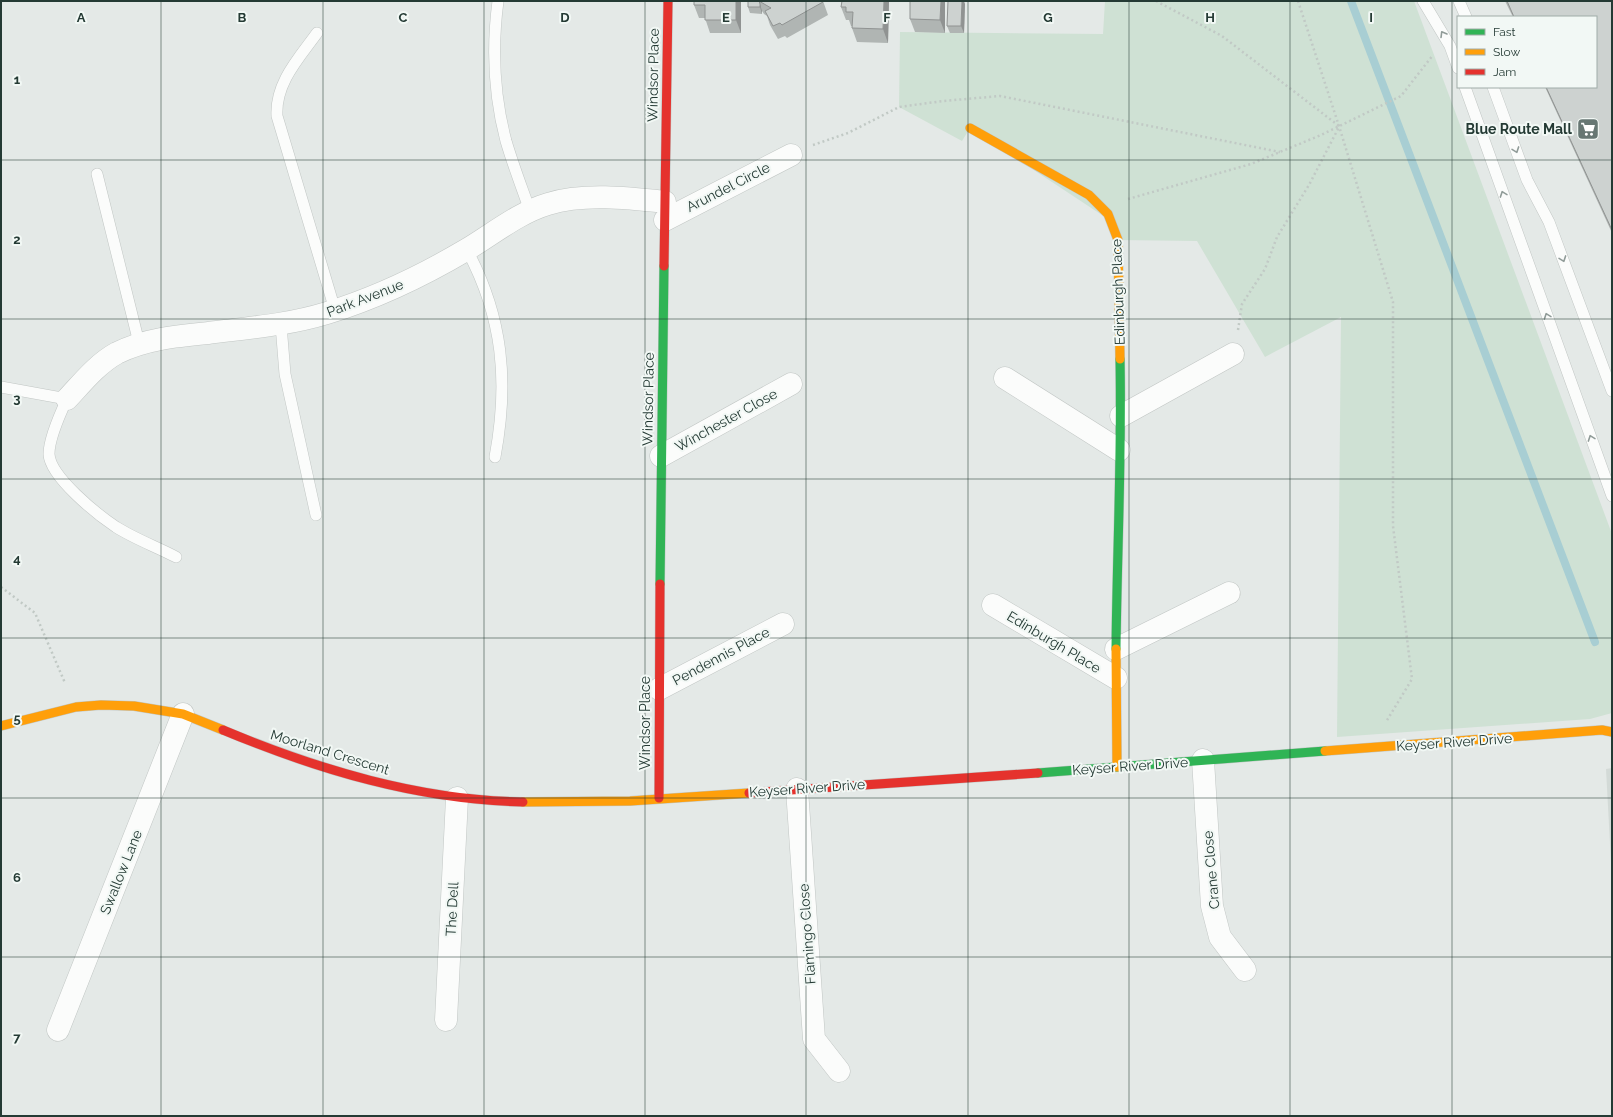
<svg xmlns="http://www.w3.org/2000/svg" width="1613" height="1117" font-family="Raleway,sans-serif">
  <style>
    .built { fill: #d3dad7 }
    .green { fill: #cfe1d4 }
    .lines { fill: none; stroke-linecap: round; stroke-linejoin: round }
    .stream { stroke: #a8ced3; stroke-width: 8 }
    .lane-casing { stroke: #c1c6c4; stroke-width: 12 }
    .street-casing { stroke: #c1c6c4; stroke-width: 23 }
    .fast-casing { stroke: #c0c6c4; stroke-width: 10 }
    .slow-casing { stroke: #c0c6c4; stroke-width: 10 }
    .jam-casing { stroke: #c0c6c4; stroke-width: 10 }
    .path { stroke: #c1c9c5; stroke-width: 2.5; stroke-dasharray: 2 3; stroke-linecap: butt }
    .lane { stroke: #fbfcfb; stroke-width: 11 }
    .street { stroke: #fbfcfb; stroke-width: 22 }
    .fast { stroke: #30b455; stroke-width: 9 }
    .slow { stroke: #ff9f0a; stroke-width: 9 }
    .jam { stroke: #e5322d; stroke-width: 9 }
    .wall { fill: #b0b5b3 }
    .shaded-wall { fill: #909392 }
    .building { fill: #cdd2d0; stroke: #909392 }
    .oneway { stroke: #909b98 }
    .grid { fill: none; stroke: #243a34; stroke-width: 1; stroke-opacity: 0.55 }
    .labels { text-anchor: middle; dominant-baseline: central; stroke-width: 4; stroke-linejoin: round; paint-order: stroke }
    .street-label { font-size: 14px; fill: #243a34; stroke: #f2f8f5 }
    .poi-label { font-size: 14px; font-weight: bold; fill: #243a34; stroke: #f2f8f5; text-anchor: end }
    .grid-label { font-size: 13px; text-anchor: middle; font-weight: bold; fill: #243a34; stroke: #f2f8f5; stroke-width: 4; stroke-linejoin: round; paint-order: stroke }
  </style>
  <rect width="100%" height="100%" fill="#e4e9e7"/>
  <polygon class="built" points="1612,768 1612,881 1606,769"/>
  <polygon class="green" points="1105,1 1414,1 1612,534 1612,713 1590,719 1337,737 1341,317 1265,357 1197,241 1118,240 1114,223 970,128 962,141 899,107 900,32 1103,34"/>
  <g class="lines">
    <polyline class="stream" points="1351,1 1595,642"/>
    <g class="lane-casing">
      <g id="lane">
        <path d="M498,1C492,47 494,96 506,141C513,165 522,188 530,211"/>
        <polyline points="1423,1 1450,46 1458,68"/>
        <polyline points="1459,1 1466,17"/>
        <path d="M317,33C299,58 275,83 277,116L335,310"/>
        <polyline points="1465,87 1612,496"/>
        <polyline points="1493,87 1527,180 1549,222 1612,391"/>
        <polyline points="97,174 139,343"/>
        <path d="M467,250C503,317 509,382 495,457"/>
        <polyline points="281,325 285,374 316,515"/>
        <path d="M1,387L67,399C60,414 49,438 49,454C50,477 98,515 116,527C135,539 157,547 176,557"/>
      </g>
    </g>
    <g class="street-casing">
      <g id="street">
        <polyline points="665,220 791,155"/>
        <polyline points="1005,378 1119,450"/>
        <path d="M67,399C82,383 97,364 117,353C145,339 177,336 208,333C248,328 288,325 327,313C376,298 422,276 466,250C493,234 518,213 548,204C583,193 628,198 665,202"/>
        <polyline points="1121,416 1233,354"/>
        <polyline points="661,456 791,384"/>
        <polyline points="993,605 1116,678"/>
        <polyline points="1116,649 1229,593"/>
        <polyline points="659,689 783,624"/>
        <polyline points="1203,760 1212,906 1220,937 1245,970"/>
        <polyline points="797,789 814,1039 839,1071"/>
        <polyline points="446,1020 457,798"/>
        <polyline points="58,1030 183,714"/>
      </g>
    </g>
    <g class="fast-casing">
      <g id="fast">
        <polyline points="660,584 664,266"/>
        <path d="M1116,649C1117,553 1122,456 1120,359"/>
        <polyline points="1038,773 1325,751"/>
      </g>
    </g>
    <g class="slow-casing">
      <g id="slow">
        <polyline points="970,128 1089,195 1108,214 1118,240 1120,359"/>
        <polyline points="1116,649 1117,767"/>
        <polyline points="1,726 76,707 101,705 134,706 183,714 223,730"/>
        <polyline points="1325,751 1602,730 1612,732"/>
        <polyline points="523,802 630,801 749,793"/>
      </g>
    </g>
    <g class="jam-casing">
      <g id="jam">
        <polyline points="664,266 668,1"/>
        <path d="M223,730C319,770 419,800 523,802"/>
        <polyline points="749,793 1038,773"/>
        <polyline points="659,798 660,584"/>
      </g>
    </g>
    <g class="path">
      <polyline points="1156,1 1222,36 1339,126"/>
      <polyline points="1298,1 1339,126 1393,302 1393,526 1412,679 1386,722"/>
      <polyline points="813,145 848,133 899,107 943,101 1000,96 1280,152"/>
      <polyline points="1128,199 1251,164 1321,135 1401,96 1433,55"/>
      <polyline points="1238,330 1242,304 1265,269 1277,237 1309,185 1339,127"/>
      <polyline points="1,587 35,613 65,683"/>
    </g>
    <use href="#lane" class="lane"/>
    <use href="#street" class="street"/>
    <use href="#fast" class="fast"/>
    <use href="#slow" class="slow"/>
    <use href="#jam" class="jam"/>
  </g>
  <g class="wall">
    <polygon points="741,1 741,33 710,33 705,18 699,18 694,5"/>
    <polygon points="748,1 823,1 828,15 787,38 785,36 778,39 770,25 767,16 764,14 762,11 762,14 750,13 748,7"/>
    <polygon points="842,1 889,1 888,43 857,42 852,28 852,26 851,26 849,20 846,20 841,7"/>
    <polygon points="945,1 945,33 915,32 910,19"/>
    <polygon points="1505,1 1612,1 1612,233 1545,87 1596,87 1596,17 1513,17"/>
    <polygon points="965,4 964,33 950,33 947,26"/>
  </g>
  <g class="shaded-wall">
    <polygon points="736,1 741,1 741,33 736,20"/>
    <polygon points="884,1 889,1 888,43 883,29"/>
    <polygon points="941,1 945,1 945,33 940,20"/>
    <polygon points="962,1 964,1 965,4 964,33 961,26"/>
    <polygon points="760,4 762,11 762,14 760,7"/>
  </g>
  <g class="building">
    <polygon points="694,1 736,1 736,20 705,20 705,5 694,5"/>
    <polygon points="748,1 759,1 760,4 760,7 748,7"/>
    <polygon points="759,1 823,1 823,2 782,25 780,23 773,26 765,11 771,8"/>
    <polygon points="842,1 884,1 883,29 852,28 853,12 846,12 846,7 841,7"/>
    <polygon points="910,1 941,1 940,20 910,19"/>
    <polygon points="948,1 962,1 961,26 947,26"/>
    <polygon points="1507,1 1612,1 1612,230 1546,87 1596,87 1596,17 1514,17"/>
  </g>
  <defs><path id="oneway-chevron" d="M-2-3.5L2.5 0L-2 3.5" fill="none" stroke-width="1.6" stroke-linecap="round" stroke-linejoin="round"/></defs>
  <g class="oneway">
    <use href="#oneway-chevron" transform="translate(1443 34) rotate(-121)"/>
    <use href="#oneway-chevron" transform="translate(1516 150) rotate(70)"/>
    <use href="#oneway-chevron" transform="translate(1503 194) rotate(-110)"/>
    <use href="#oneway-chevron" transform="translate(1563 259) rotate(70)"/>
    <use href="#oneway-chevron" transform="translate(1547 316) rotate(-110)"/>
    <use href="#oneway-chevron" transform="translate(1591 438) rotate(-110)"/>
  </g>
  <path class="grid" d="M161,1V1116M323,1V1116M484,1V1116M645,1V1116M806,1V1116M968,1V1116M1129,1V1116M1290,1V1116M1452,1V1116M1,160H1612M1,319H1612M1,479H1612M1,638H1612M1,798H1612M1,957H1612"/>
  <defs>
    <g id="supermarket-square" transform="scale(1.15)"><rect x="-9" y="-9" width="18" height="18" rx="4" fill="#677773" stroke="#f2f8f5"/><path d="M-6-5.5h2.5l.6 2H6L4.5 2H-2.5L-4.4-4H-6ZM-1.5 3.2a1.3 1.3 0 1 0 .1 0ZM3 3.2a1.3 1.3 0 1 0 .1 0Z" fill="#fff"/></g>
  </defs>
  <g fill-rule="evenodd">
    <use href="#supermarket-square" x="1588" y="129"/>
  </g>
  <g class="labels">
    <g class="street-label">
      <text transform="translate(653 75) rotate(-89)">Windsor Place</text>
      <text transform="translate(728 187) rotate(-27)">Arundel Circle</text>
      <text transform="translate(1118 292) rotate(-92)">Edinburgh Place</text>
      <text transform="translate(365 298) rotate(-21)">Park Avenue</text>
      <text transform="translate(648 399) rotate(-89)">Windsor Place</text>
      <text transform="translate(726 420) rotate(-29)">Winchester Close</text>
      <text transform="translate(1054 642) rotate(31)">Edinburgh Place</text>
      <text transform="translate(721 656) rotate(-28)">Pendennis Place</text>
      <text transform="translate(645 723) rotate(-90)">Windsor Place</text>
      <text transform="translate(1454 742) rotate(-4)">Keyser River Drive</text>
      <text transform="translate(330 752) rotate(17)">Moorland Crescent</text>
      <text transform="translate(1130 766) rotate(-4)">Keyser River Drive</text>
      <text transform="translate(807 788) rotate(-4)">Keyser River Drive</text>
      <text transform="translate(1211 870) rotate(-95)">Crane Close</text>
      <text transform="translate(121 872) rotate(-68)">Swallow Lane</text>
      <text transform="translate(452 909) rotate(-87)">The Dell</text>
      <text transform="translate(807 934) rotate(-94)">Flamingo Close</text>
    </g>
    <g class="poi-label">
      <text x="1572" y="129">Blue Route Mall</text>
    </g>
  </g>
  <g class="grid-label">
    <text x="81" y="22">A</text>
    <text x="242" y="22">B</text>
    <text x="403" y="22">C</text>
    <text x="565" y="22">D</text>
    <text x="726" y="22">E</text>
    <text x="887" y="22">F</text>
    <text x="1048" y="22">G</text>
    <text x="1210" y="22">H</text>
    <text x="1371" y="22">I</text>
    <text x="17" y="84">1</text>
    <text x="17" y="244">2</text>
    <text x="17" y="403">3</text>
    <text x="17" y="563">4</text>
    <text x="17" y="723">5</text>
    <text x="17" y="882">6</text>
    <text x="17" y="1042">7</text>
  </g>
  <rect width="1613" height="1117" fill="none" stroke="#243a34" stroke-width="4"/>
  <rect x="1457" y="16" width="140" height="72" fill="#f2f8f5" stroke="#a0aca8"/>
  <rect x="1465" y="29" width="20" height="6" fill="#30b455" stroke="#a0aca8"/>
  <text x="1493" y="36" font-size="12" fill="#243a34">Fast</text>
  <rect x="1465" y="49" width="20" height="6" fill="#ff9f0a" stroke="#a0aca8"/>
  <text x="1493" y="56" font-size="12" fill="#243a34">Slow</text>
  <rect x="1465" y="69" width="20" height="6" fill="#e5322d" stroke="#a0aca8"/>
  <text x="1493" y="76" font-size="12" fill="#243a34">Jam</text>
</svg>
